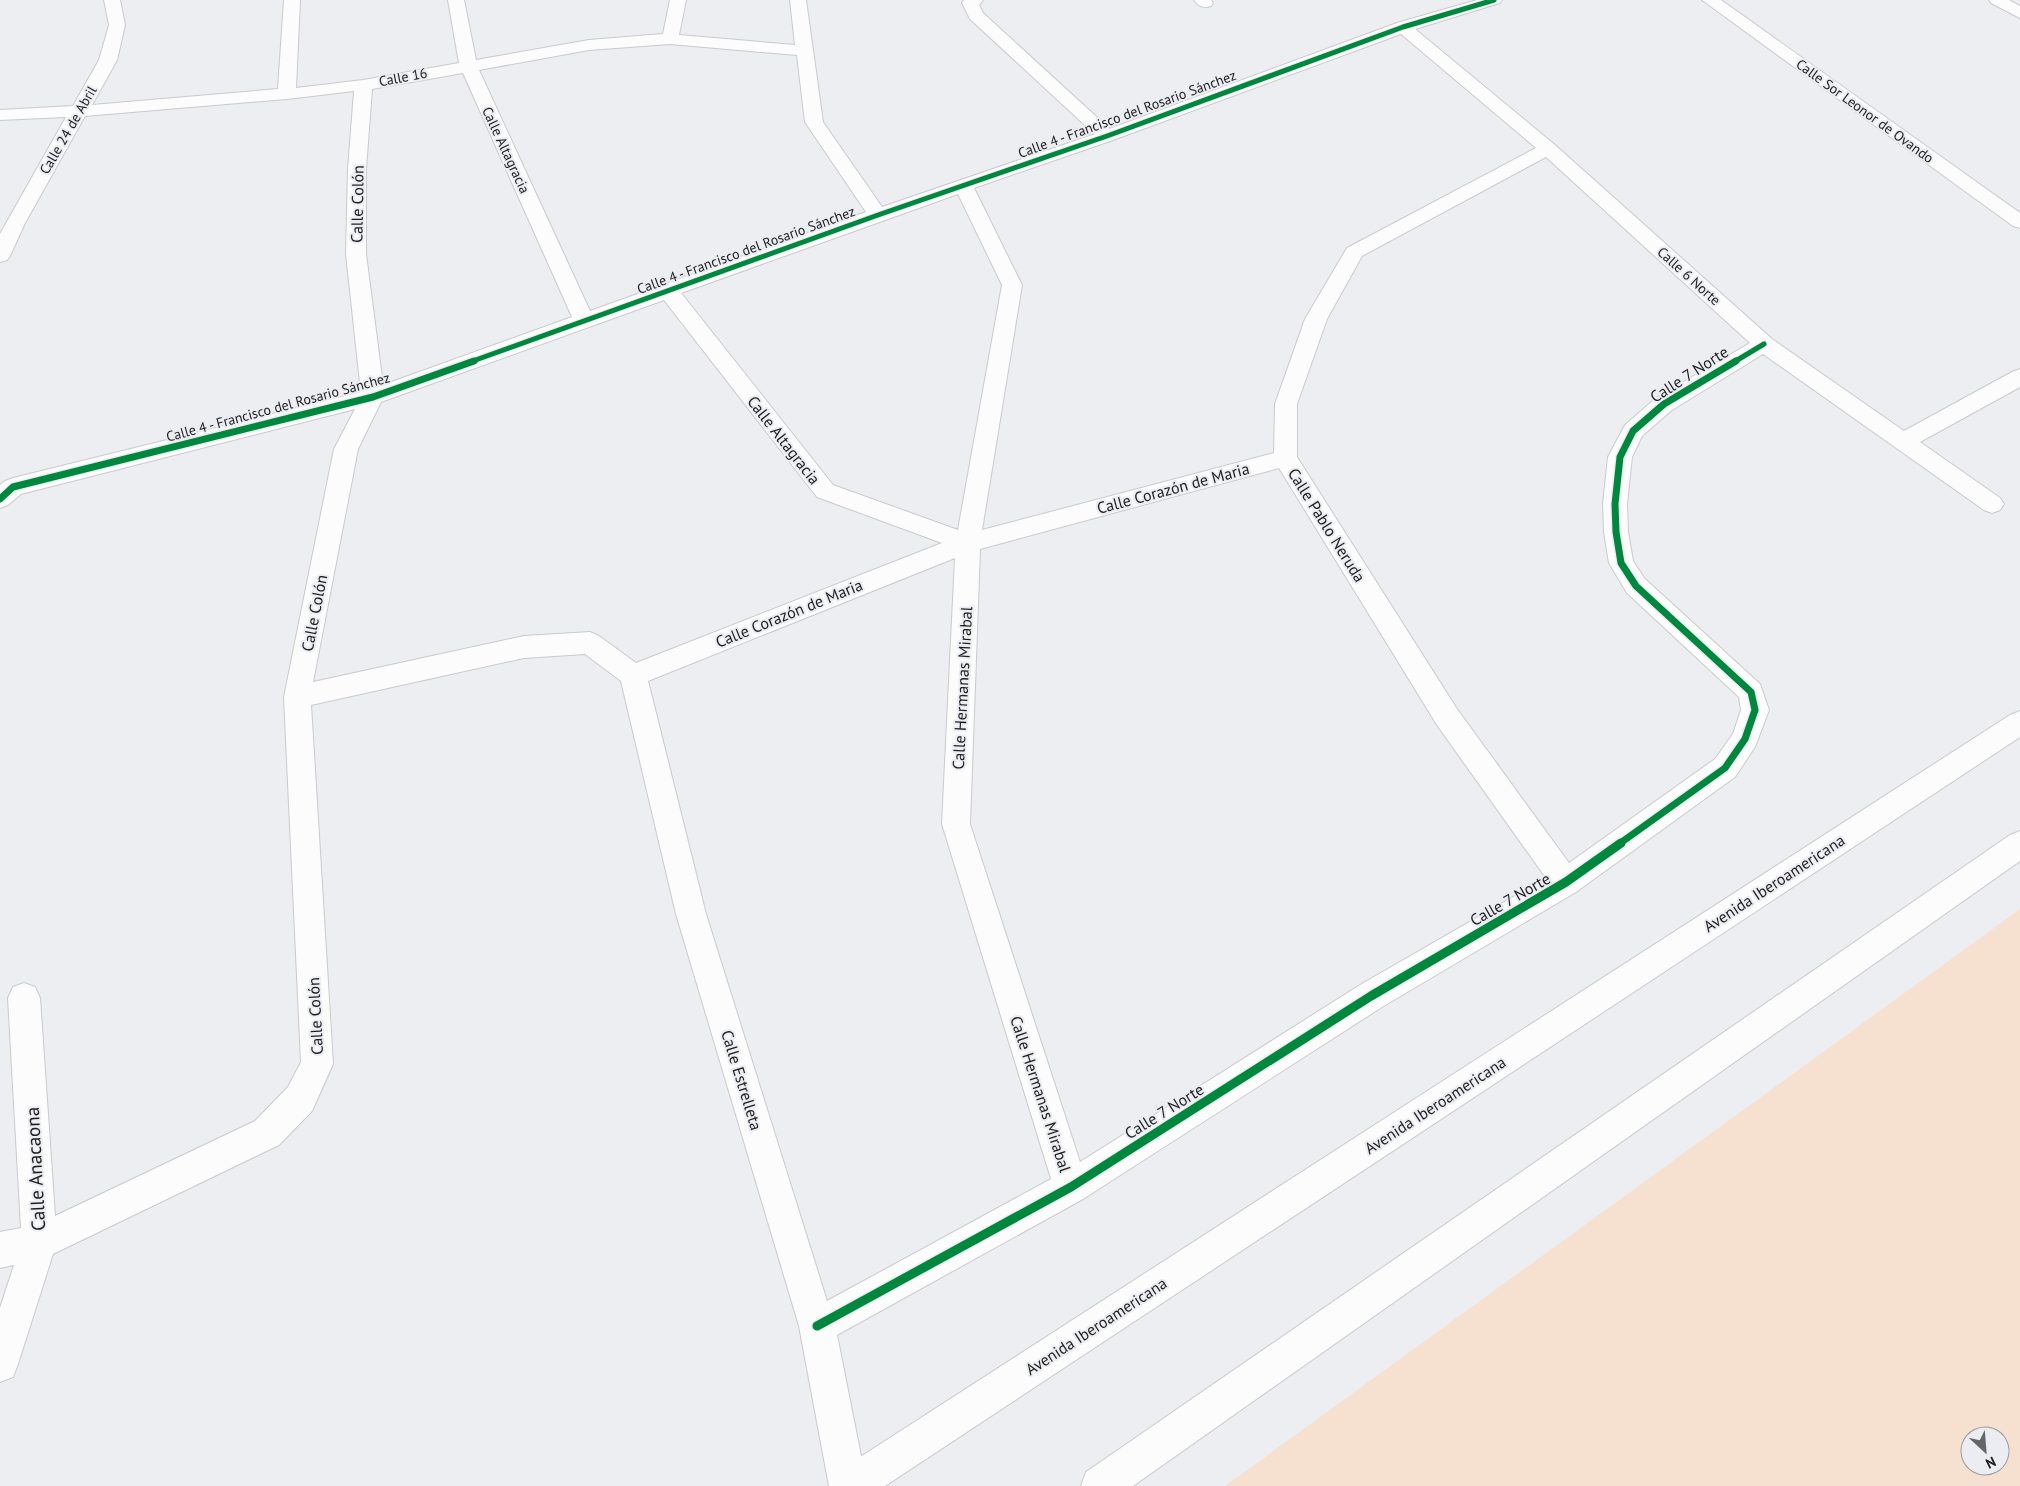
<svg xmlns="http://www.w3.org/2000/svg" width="2020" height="1486" font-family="'PT Sans',sans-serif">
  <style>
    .green { fill: #f6e1d1; fill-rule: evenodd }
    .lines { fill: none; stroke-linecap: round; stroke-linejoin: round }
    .service-casing { stroke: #cacacd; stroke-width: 2 }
    .minor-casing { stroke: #cacacd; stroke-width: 2 }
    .tertiary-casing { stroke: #cacacd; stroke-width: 2 }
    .service { fill: #fcfcfd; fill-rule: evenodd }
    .minor { fill: #fcfcfd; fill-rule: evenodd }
    .tertiary { fill: #fcfcfd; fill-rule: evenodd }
    .cycleway-far2-casing { stroke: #ecedf2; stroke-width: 7 }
    .cycleway-far1-casing { stroke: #ecedf2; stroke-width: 10 }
    .cycleway-casing { stroke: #ecedf2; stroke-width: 12 }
    .cycleway-far2 { stroke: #00873e; stroke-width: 5 }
    .cycleway-far1 { stroke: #00873e; stroke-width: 7 }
    .cycleway { stroke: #00873e; stroke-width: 9 }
    .labels { text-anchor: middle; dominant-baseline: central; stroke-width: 4; stroke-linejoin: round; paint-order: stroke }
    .far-street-label { font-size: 14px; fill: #1d1d1f; stroke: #ecedf2 }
    .street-label { font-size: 16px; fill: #1d1d1f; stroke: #ecedf2 }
    .near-street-label { font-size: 19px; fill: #1d1d1f; stroke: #ecedf2 }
  </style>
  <rect width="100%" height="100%" fill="#edeef1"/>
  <path class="green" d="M2020,909V1486H1225ZM1970,1436H2000V1466H1970Z"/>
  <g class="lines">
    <g class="service-casing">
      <g id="service">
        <polygon points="964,0 983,0 979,5 983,13 1113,132 1116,136 1113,140 1107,142 1101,140 970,19 962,3"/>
        <path d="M1194,0H1211L1213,3L1211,6C1203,8 1199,7 1194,0Z"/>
      </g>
    </g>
    <g class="minor-casing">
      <g id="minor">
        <path d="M104,0H120L125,25L117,60L92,105L278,89L284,0H300L296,88L363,80L459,63L448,0H464L476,60L589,40L663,34L670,0H686L679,35L795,45L790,0H806L823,122L882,207L1101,132L1397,23L1477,0H1502L1500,3L1415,29L1555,145L1772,339L1904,431L2012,372L2020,369V387L1920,442L2000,498L2004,504L2000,510L1992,513L1984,510L1763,354L1672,410L1642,436L1632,457L1627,504L1628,532L1633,561L1645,579L1760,684L1769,710L1755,747L1735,777L1576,892L1382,1007L1083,1199L837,1335L867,1486H829L799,1326L676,914L621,681L585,654L524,658L311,705L333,1064L312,1111L279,1145L53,1254L18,1364L13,1377L0,1382V1308L14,1265L0,1268V1232L21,1228L8,998L13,987L24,983L35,987L40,998L55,1216L255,1121L288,1087L301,1062L284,697L334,449L355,409L21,494L8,505L0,508V485L5,481L13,478L361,392L346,254L348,169L354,91L287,99L85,116L25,223L10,256L7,260L0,262V234L66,117L0,120V110L73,106L99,60L109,25ZM1401,34L1536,148L1347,248L1305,319L1275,404L1274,453L982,530L1022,285L974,188L1113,140ZM670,44L797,55L805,122L866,212L590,311L479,70L589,50ZM463,73L572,317L383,385L366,254V169L372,89ZM1546,157L1750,343L1656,398L1625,425L1608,457L1603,504L1604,532L1609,563L1627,593L1739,697L1741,710L1733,734L1715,759L1569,863L1457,709L1297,457V404L1327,319L1362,256ZM958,194L1002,285L958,530L833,485L681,293ZM664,300L817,497L942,543L636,663L599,636L590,632L524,636L313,682L358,449L381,402ZM1279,468L1437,725L1546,878L1360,985L1080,1162L970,824L980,549ZM955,558L942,824L1051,1179L827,1301L706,914L648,681Z"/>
        <polygon points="1702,0 1721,0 2020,213 2020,228 2013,226"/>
        <polygon points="1989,0 2009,0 2020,6 2020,18 1991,3"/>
      </g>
    </g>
    <g class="tertiary-casing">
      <g id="tertiary">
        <polygon points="2020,711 2020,737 885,1486 832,1486 837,1472 2010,715"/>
        <polygon points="2020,831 2020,861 1133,1486 1081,1486 1086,1472 2010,835"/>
      </g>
    </g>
    <use href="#service" class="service"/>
    <use href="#minor" class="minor"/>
    <use href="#tertiary" class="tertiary"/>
    <g class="cycleway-far2-casing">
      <g id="cycleway-far2">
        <polyline points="470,362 878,215 1107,136 1403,27 1494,0"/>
        <polyline points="1734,362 1764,344"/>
      </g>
    </g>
    <g class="cycleway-far1-casing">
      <g id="cycleway-far1">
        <polyline points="0,499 13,487 373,397 474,361"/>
        <polyline points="1619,844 1725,768 1745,739 1755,710 1751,692 1636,586 1621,563 1616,532 1615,504 1620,457 1633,431 1664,404 1736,361"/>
      </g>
    </g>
    <g class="cycleway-casing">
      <polyline id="cycleway" points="817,1326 1071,1187 1371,996 1566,882 1621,843"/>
    </g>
    <use href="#cycleway-far2" class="cycleway-far2"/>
    <use href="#cycleway-far1" class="cycleway-far1"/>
    <use href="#cycleway" class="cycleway"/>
  </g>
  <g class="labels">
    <g class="far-street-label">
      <text transform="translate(403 77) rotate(-11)">Calle 16</text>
      <text transform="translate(1865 111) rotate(36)">Calle Sor Leonor de Ovando</text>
      <text transform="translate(1127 114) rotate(-20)">Calle 4 - Francisco del Rosario Sánchez</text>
      <text transform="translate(68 130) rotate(-60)">Calle 24 de Abril</text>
      <text transform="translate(506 150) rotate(65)">Calle Altagracia</text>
      <text transform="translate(746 250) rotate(-20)">Calle 4 - Francisco del Rosario Sánchez</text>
      <text transform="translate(1689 276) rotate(42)">Calle 6 Norte</text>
      <text transform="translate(278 407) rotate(-15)">Calle 4 - Francisco del Rosario Sánchez</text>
    </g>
    <g class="street-label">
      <text transform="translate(357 204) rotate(-89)">Calle Colón</text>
      <text transform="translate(1689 374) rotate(-33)">Calle 7 Norte</text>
      <text transform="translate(784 440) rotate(52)">Calle Altagracia</text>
      <text transform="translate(1173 488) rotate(-15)">Calle Corazón de Maria</text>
      <text transform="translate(1327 525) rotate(58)">Calle Pablo Neruda</text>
      <text transform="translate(314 613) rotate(-79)">Calle Colón</text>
      <text transform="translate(789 613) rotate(-22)">Calle Corazón de Maria</text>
      <text transform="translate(962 688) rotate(-87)">Calle Hermanas Mirabal</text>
      <text transform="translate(1774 883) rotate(-33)">Avenida Iberoamericana</text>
      <text transform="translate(1510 899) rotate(-30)">Calle 7 Norte</text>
      <text transform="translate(315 1016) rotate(-93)">Calle Colón</text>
      <text transform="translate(742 1080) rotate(73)">Calle Estrelleta</text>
      <text transform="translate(1041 1094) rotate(72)">Calle Hermanas Mirabal</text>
      <text transform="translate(1435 1105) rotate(-33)">Avenida Iberoamericana</text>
      <text transform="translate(1164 1111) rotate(-32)">Calle 7 Norte</text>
      <text transform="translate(1096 1326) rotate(-33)">Avenida Iberoamericana</text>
    </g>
    <g class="near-street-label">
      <text transform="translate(35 1169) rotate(-93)">Calle Anacaona</text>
    </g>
  </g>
  <g transform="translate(1985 1451) rotate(154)"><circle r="24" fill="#ecedf2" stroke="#999a9e"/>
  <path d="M0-4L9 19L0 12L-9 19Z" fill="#666668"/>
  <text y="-8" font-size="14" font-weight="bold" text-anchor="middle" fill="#1d1d1f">N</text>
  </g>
</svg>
